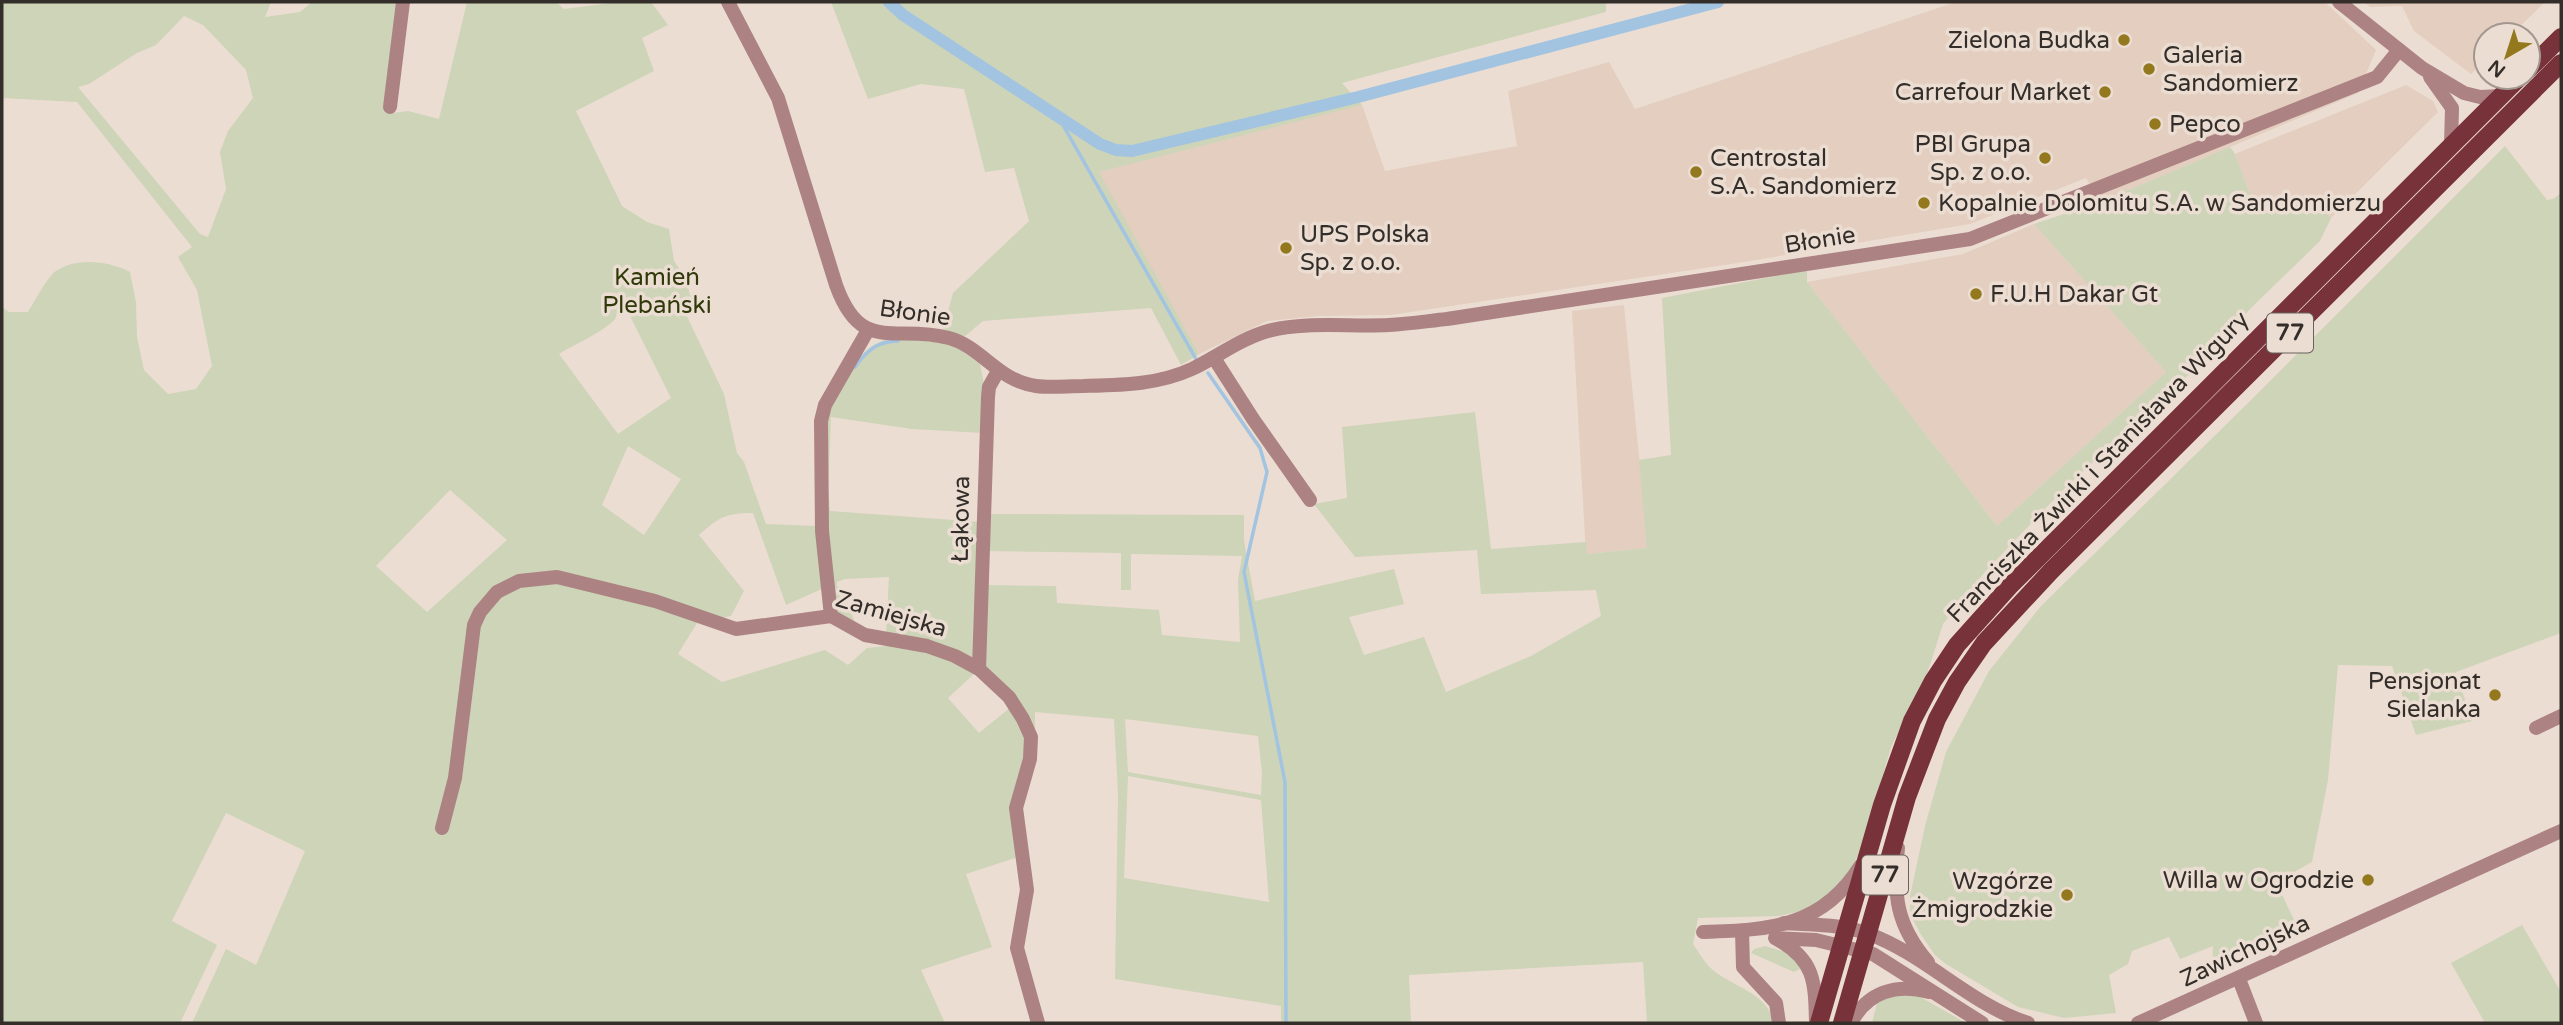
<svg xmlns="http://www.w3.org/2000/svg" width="2563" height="1025" font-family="'Varela Round',sans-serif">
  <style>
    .built { fill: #e3cebf }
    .green { fill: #cdd4b8; fill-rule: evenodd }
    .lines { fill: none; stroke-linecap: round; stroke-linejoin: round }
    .stream { stroke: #a2c4e1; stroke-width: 3.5 }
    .canal { stroke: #a2c4e1; stroke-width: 12 }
    .minor { stroke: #ac8283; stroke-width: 14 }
    .major { stroke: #783239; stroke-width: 18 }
    .poi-dot { fill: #93781e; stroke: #ecddd2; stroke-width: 2.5 }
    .labels { text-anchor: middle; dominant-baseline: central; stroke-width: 7; stroke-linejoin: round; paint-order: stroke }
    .shield { fill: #ecddd2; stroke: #6a625c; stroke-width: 2 }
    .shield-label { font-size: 23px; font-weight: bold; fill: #332e2a }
    .poi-label { font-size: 24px; fill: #332e2a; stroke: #ecddd2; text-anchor: end }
    .street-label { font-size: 24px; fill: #332e2a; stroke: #ecddd2 }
    .park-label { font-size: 24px; fill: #303909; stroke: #ecddd2 }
  </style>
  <rect width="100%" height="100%" fill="#ecddd2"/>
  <g class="built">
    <polygon points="1956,2 2325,2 2376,50 2358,93 2100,202 2086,178 1970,224 1738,263 1391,315 1318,316 1267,321 1199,354 1098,172 1362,105 1385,171 1517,146 1508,91 1609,62 1635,109"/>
    <polygon points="2364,2 2545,2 2511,35 2486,35 2486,59 2471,74 2414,31 2402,6 2370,7"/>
    <polygon points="2406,85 2433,101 2438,112 2331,218 2312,201 2258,215 2235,154"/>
    <polygon points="2034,224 2166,372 1997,526 1807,282 1963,254"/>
    <polygon points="1624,305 1648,548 1586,554 1572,311"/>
  </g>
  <g class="green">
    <path d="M2,2H271L265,17L300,12L312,2H396L391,57L393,113L408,111L439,119L467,2H556L564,9L619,2H651L668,25L642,38L654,71L576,111L622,206L647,222L669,229L674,261L685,277L691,298L684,310L724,394L737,453L744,462L766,524L816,526L824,588L786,605L753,513C726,513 719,517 699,535L744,591L731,616L697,623L678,654L722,682L825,650L848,665L867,648L886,646V643L931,649L976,672L948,698L979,733L1011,707L984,667L986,585L1056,586L1057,603L1159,610L1162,635L1240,642L1238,580L1242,556L1131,554V590H1121V553L988,551L989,514L1244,515V541L1255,601L1394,569L1404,604L1349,617L1364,655L1424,637L1446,692L1531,656L1601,616L1596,590L1481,594L1477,550L1355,557L1314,504L1347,498L1342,427L1475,412L1491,549L1586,542L1587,554L1647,548L1639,460L1671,455L1662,298L1807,270V282L1997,526L2166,372L2034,224L2100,202L2230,147L2235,154L2258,215L2313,201L2331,218L2320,241L2250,309L2200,366L2175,386L2063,490L1984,573L1943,624L1927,674L1891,747L1861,850L1844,881L1822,901L1801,911L1779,916L1698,918L1693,944C1699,952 1705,964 1713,970C1733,987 1770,994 1773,1023H1647L1643,962L1409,975L1411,1023H1281V1006L1115,979L1118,794L1114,719L1035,712V741L1020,820L1027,854L966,874L992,947L921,970L945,1023H192L226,949L256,965L305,851L226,813L172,921L217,945L180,1023H2V307L9,312H28C35,301 47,277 56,271C77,257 109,261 130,272L136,302L137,337L144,370L168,394L196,389L212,366L197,290L178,257L192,247L77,102L2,98ZM184,16L203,25L246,70L253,98L228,131L220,152L226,189L208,237L200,234L78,87L89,84L137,53L156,45ZM619,294L671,398L618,434L559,354C571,346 612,328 616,317C618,310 618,300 619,294ZM628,446L681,479L644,535L602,505ZM450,490L507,540L427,612L376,566ZM1125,719L1258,736L1262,773L1261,795L1128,772ZM1128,776L1261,800L1269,902L1124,878Z"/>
    <polygon points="831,2 1606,2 1606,12 1342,83 1362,105 1099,172 1199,354 1181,365 1151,308 983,321 964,337 943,329 953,293 1029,221 1014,168 985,172 964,89 921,84 868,99"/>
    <polygon points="2505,146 2547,200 2553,199 2561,193 2561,633 2456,672 2472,721 2416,735 2392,666 2338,665 2328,780 2312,862 2276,882 2294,920 2246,945 2232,956 2212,967 2213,946 2180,959 2169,937 2132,951 2128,964 2109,975 2116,1013 2064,1018 2018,1007 1946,964 1935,955 1920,933 1910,914 1910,896 1925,826 1946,752 1989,671 2041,606 2248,403"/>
    <path d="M895,338L952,344L980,364L984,384L983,433L912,429L831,417L828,488L830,511L981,522L976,663L886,636L889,577L845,579L837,582V586L843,590L855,623C851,621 844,619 841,616C821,597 820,430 830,403C834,395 840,388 845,380C858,359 868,341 895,338Z"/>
    <polygon points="2522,925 2561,992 2561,1023 2485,1023 2451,963"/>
    <polygon points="1765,946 1789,953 1802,968 1794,972 1751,953 1754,949"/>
    <polygon points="1915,994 1966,1023 1872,1023 1878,1000 1887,995"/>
  </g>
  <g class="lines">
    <g class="stream">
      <polyline points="1059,118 1196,359"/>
      <path d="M855,367C866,351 878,341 898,341"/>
      <polyline points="1208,373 1260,448 1267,472 1244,572 1285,782 1286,1023"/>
    </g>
    <polyline class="canal" points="889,2 903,15 1100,144 1116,150 1132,151 1358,97 1718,2"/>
    <g class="minor">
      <path d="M728,2L778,98L836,285C861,355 895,324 949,338C982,347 998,381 1036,386C1051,388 1067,386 1083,386C1121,385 1157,385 1192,369C1217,357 1240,339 1268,331C1306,321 1349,327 1389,325C1408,324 1428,321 1447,319L1970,239L2377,77L2399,50"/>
      <polyline points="2339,2 2422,68 2464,93 2480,97 2501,96"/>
      <polyline points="2430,77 2452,108 2451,146"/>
      <polyline points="390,107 403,2"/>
      <polyline points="1214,358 1253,419 1310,500"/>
      <polyline points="831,616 822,531 821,421 825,405 868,330"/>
      <polyline points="979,669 988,397 989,387 998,371"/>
      <polyline points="2536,728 2561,716"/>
      <polyline points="442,828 455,778 474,625 480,612 497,592 519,581 557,577 655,601 736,629 831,616 865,635 927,646 955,656 979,669 1009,697 1023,719 1031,737 1030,759 1016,808 1027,890 1017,948 1038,1023"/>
      <path d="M1898,848C1893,895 1896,925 1928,962"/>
      <path d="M1784,923C1813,925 1843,924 1869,934C1926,955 1969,1004 2028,1023"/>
      <polyline points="1742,931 1743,967 1776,1003 1779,1023"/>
      <path d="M1703,932C1771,930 1823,927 1861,865"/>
      <polyline points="1775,938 1816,940 1873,954 1982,1023"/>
      <path d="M1777,939C1815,960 1815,982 1816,1022"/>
      <polyline points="2239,979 2256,1023"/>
      <path d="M1851,1023C1867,992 1896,983 1929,992"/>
      <polyline points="2138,1023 2561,831"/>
    </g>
    <g class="major">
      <polyline points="2528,70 2561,37"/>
      <polyline points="1819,1023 1882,805 1912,721 1933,681 1957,645 2009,587 2520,77"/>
      <polyline points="1842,1023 1907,797 1937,719 1957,682 1984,643 2051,571 2561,63"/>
    </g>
  </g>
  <g class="poi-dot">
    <circle cx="2124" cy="40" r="7"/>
    <circle cx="2149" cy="69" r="7"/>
    <circle cx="2105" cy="92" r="7"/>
    <circle cx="2155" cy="124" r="7"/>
    <circle cx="2045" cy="158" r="7"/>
    <circle cx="1696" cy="172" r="7"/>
    <circle cx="1924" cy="203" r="7"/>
    <circle cx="1286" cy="248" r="7"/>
    <circle cx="1976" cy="294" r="7"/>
    <circle cx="2495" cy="695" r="7"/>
    <circle cx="2368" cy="880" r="7"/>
    <circle cx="2067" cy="895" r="7"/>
  </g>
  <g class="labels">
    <g class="shield">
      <rect x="2267" y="313.5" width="46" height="39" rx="5"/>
      <rect x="1862" y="855.5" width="46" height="39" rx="5"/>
    </g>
    <g class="shield-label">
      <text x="2290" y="333">77</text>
      <text x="1885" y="875">77</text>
    </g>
    <g class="poi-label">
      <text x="2110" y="40">Zielona Budka</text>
      <text x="2163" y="55" text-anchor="start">Galeria<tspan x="2163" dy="28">Sandomierz</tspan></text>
      <text x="2091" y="92">Carrefour Market</text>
      <text x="2169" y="124" text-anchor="start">Pepco</text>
      <text x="2031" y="144">PBI Grupa<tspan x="2031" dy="28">Sp. z o.o.</tspan></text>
      <text x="1710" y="158" text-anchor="start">Centrostal<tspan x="1710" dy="28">S.A. Sandomierz</tspan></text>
      <text x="1938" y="203" text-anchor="start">Kopalnie Dolomitu S.A. w Sandomierzu</text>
      <text x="1300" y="234" text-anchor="start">UPS Polska<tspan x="1300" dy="28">Sp. z o.o.</tspan></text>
      <text x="1990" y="294" text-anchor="start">F.U.H Dakar Gt</text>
      <text x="2481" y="681">Pensjonat<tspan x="2481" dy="28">Sielanka</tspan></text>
      <text x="2354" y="880">Willa w Ogrodzie</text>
      <text x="2053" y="881">Wzgórze<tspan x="2053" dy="28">Żmigrodzkie</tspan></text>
    </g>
    <g class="street-label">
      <text transform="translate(1820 240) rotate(-9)">Błonie</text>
      <text transform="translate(915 313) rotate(8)">Błonie</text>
      <text transform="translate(2098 467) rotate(-46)">Franciszka Żwirki i Stanisława Wigury</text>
      <text transform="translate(961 519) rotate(-89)">Łąkowa</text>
      <text transform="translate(891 614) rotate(16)">Zamiejska</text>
      <text transform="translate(2245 951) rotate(-25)">Zawichojska</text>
    </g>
    <g class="park-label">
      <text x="657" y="277">Kamień<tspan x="657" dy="28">Plebański</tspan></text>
    </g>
  </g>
  <rect width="2563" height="1025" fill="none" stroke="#332e2a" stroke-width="7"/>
  <g transform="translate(2507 56) rotate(219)"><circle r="33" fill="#ecddd2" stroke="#a2978f" stroke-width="2"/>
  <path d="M0-5L12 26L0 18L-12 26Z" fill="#93781e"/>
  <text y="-10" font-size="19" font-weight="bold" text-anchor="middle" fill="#332e2a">N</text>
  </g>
</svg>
